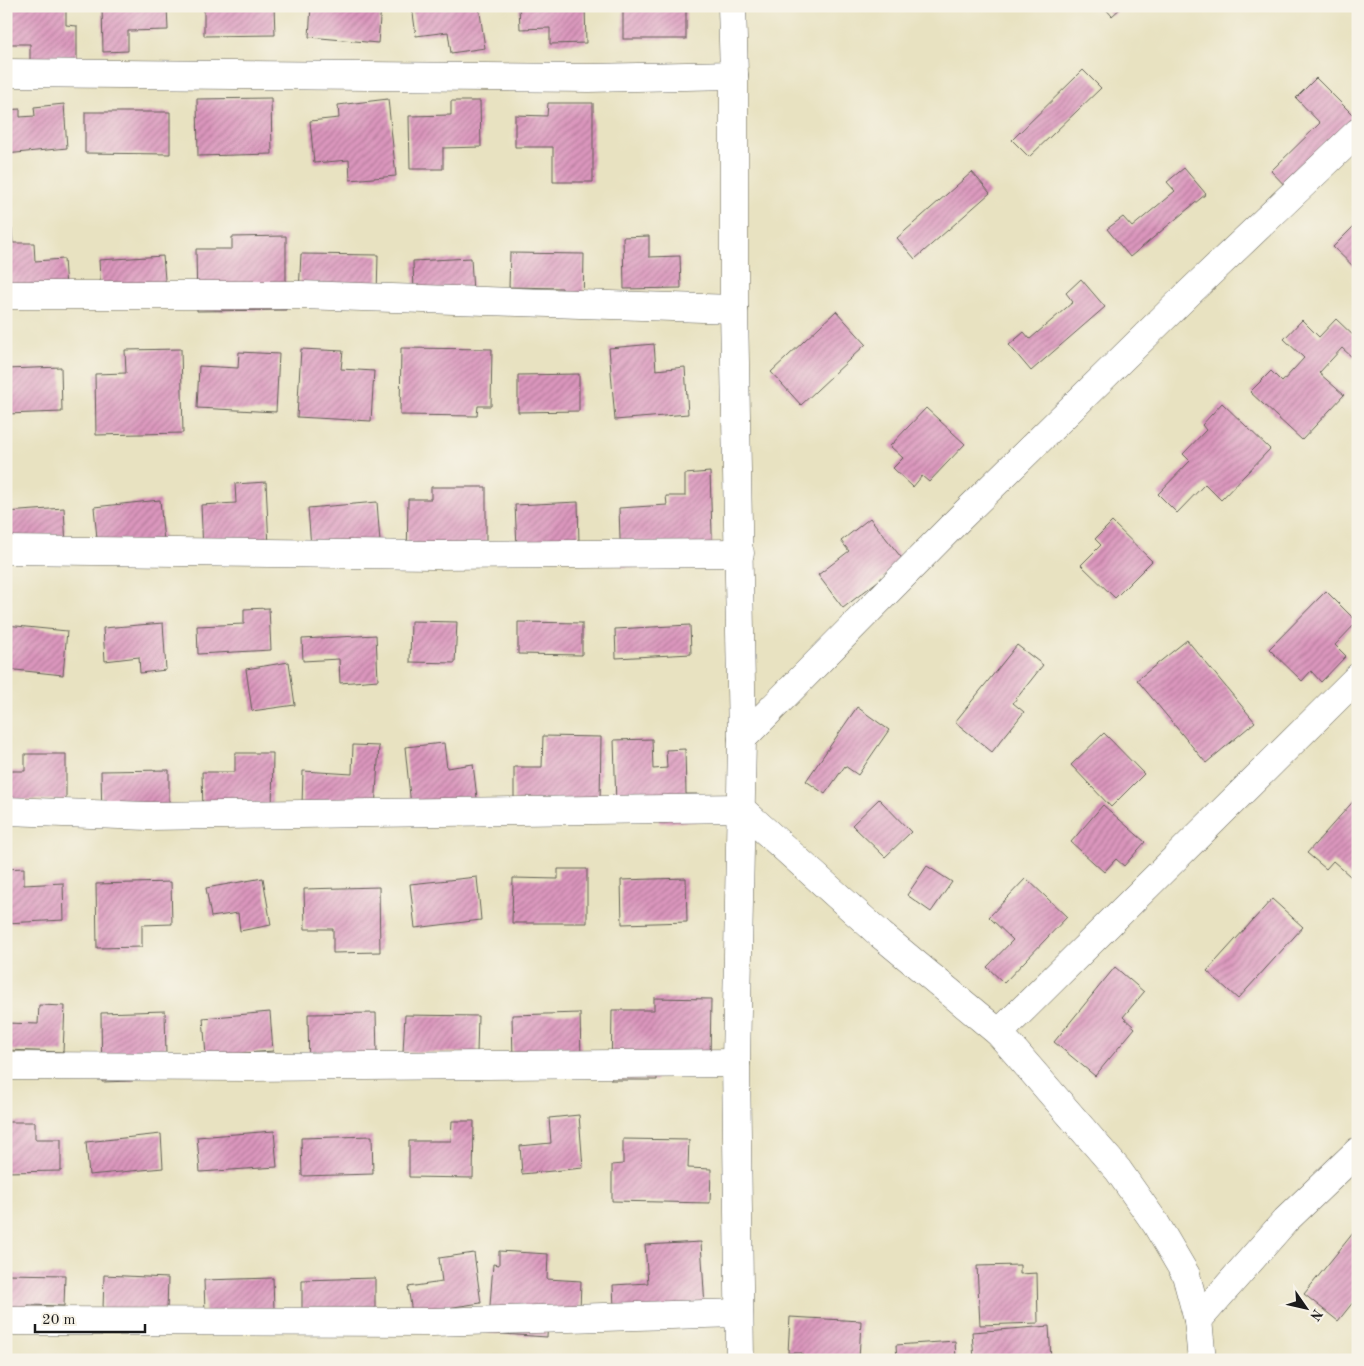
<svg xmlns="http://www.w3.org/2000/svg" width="1364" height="1366" font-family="'Old Standard TT',serif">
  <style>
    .building { fill: url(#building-hatch) }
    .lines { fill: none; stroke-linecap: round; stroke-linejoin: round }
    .minor-casing { stroke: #636156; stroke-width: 29 }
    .minor { stroke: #fff; stroke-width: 28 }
  </style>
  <defs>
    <pattern id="building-hatch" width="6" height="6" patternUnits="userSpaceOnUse" patternTransform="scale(1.25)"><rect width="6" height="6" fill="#db96bd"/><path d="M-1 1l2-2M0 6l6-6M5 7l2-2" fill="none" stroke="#b17a99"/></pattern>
  </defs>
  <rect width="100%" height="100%" fill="#f7f3e8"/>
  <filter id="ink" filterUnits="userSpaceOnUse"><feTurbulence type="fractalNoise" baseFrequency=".02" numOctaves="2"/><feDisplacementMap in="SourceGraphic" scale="10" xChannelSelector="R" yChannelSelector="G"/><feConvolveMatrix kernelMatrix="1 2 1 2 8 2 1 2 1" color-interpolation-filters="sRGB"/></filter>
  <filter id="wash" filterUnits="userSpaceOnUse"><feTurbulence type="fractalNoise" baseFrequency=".0096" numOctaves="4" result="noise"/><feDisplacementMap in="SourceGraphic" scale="20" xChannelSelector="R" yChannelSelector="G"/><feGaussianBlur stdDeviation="1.12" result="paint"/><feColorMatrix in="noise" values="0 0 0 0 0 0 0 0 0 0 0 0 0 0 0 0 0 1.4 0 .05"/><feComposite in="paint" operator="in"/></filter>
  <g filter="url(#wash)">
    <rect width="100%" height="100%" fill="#e8e2c1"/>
    <g id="blocks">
      <g class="building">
        <polygon points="6,6 66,6 66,25 77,26 77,60 30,60 30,44 6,44"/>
        <polygon points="102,6 167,6 168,30 128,31 128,51 103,52"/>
        <polygon points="204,6 274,6 275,35 204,36"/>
        <polygon points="311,6 381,6 378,43 309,37"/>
        <polygon points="412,6 479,6 485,48 451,53 448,32 416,36"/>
        <polygon points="519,6 585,6 586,43 550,44 550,28 520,29"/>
        <rect x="623" y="6" width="63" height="33"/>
        <polygon points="1103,6 1123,6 1112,16"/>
        <polygon points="1083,70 1101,88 1029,157 1012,140"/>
        <polygon points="1316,78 1358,120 1289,190 1271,171 1320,123 1296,98"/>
        <polygon points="271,98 272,154 198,156 197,99"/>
        <polygon points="388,99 396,176 350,180 349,160 314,163 310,121 339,118 338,105"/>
        <polygon points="451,101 480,101 481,147 443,148 443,169 410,169 409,116 451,115"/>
        <polygon points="548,103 593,103 593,182 553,182 553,147 515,147 515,115 547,116"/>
        <polygon points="64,104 67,148 6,154 6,110 20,109 20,117 35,116 34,107"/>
        <polygon points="85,112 170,112 170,154 85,153"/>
        <polygon points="1184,168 1206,194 1130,257 1107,229 1123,217 1132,227 1175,191 1167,182"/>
        <polygon points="972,172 990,193 915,259 897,238"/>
        <polygon points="1358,222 1358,271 1333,247"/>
        <polygon points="12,229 13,243 34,243 35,261 64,259 66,288 6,292 6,230"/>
        <polygon points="286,236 286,310 197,311 196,249 232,249 232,237"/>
        <polygon points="649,236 649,257 680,256 681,288 624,289 623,237"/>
        <polygon points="510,253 584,254 583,310 562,310 562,288 509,287"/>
        <polygon points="301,254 378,255 377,295 299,293"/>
        <polygon points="163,256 166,291 101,296 99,260"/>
        <polygon points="471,258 474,310 414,294 413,261"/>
        <polygon points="1081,279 1105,307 1031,371 1009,345 1024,332 1030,339 1073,302 1066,293"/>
        <polygon points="836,311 866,344 801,405 771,372"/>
        <polygon points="1336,319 1358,340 1358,353 1353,358 1342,348 1319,373 1344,395 1302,440 1250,392 1271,371 1282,382 1304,358 1284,339 1302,320 1319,337"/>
        <polygon points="654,344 656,370 685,367 688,414 615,420 609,348"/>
        <polygon points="401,348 492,349 491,406 478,406 477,416 400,415"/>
        <polygon points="181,349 183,433 96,435 95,374 126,373 125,350"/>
        <polygon points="301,349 343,351 341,369 374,371 371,421 297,417"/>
        <polygon points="239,352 279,354 276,412 197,408 199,366 238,368"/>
        <polygon points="61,367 62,412 6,414 6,369"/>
        <polygon points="579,374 579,411 518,412 518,375"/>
        <polygon points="1222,403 1270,449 1221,500 1205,484 1177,513 1158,494 1190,461 1183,454 1206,430 1202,425"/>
        <polygon points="926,408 965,444 929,482 922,476 913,487 893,468 903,458 890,446"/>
        <polygon points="710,472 713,563 621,567 619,508 667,505 666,496 685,496 685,474"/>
        <polygon points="266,482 269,547 203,551 201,505 236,503 235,484"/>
        <polygon points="431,487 486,487 486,544 407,564 408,499 431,499"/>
        <polygon points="160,500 166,562 98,549 94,507"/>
        <polygon points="377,502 380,542 311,547 308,508"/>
        <polygon points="578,502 579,544 517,547 515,505"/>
        <polygon points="64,508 66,547 6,551 6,512"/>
        <polygon points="870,518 904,561 843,608 818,575 849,551 841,541"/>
        <polygon points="1112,522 1152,561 1115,598 1081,565 1101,545 1095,539"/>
        <polygon points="1326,591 1357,622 1335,645 1346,656 1321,682 1311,671 1302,681 1269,649"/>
        <polygon points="269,608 271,650 198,654 197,626 244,624 244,609"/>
        <polygon points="411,621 457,622 455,663 410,662"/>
        <polygon points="518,622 582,623 582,655 518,654"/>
        <polygon points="163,623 166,670 140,673 139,657 105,661 103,628"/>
        <polygon points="6,625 67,631 63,675 6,669"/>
        <polygon points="690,625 691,654 616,658 615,629"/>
        <polygon points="376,635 378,680 340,683 339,659 303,661 302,639"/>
        <polygon points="1187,640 1255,722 1206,763 1137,680"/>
        <polygon points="1017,645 1043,665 1013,703 1024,712 992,752 955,722"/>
        <polygon points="289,662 295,705 252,711 246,669"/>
        <polygon points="857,707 889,730 858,775 845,766 825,794 806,781"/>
        <polygon points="1104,733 1144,774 1111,807 1071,765"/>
        <polygon points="543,736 601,737 600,802 514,801 514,767 542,767"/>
        <polygon points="652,739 653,769 667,768 666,750 685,749 686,794 697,794 698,821 659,823 659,804 616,806 614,740"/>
        <polygon points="444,743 447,768 473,764 477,798 411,806 405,747"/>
        <polygon points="353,745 379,746 375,809 302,806 303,771 352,774"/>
        <polygon points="235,753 273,753 272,813 203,813 202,772 235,772"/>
        <polygon points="25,754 66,754 66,800 6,800 6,771 25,771"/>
        <polygon points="169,770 169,823 102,824 101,771"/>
        <polygon points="1358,796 1358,883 1333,861 1326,869 1307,853"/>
        <polygon points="879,799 911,832 885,857 852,825"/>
        <polygon points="1103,805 1145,842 1124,866 1116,859 1104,872 1071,842"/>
        <polygon points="927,866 952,882 931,912 907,895"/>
        <polygon points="24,868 24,885 63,883 64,920 6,923 6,869"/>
        <polygon points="558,869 587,869 587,923 512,923 513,878 558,879"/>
        <polygon points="477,877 481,920 415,928 410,884"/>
        <polygon points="263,878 271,925 240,931 238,913 211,917 206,888"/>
        <polygon points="686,878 687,922 622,924 621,880"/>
        <polygon points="1026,878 1067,917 1004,983 987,967 1013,940 989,917"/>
        <polygon points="171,882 172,924 142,925 142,947 97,948 96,884"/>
        <polygon points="379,887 380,952 333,953 333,929 305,929 304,889"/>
        <polygon points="1272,899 1303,927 1238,999 1207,971"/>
        <polygon points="1115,967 1144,992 1123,1017 1135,1028 1095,1076 1054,1042"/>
        <polygon points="654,998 711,999 710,1060 657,1060 657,1080 611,1080 612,1010 654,1010"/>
        <polygon points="39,1005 65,1006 63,1052 6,1050 6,1023 38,1024"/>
        <polygon points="165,1011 166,1056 132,1057 133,1081 102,1082 101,1013"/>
        <polygon points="270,1012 273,1051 206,1056 203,1018"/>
        <polygon points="376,1013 377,1056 309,1076 308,1014"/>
        <polygon points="580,1013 581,1059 513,1061 512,1015"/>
        <polygon points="405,1015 478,1016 477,1053 403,1052"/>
        <polygon points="579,1115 583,1168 522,1174 520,1146 551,1143 549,1118"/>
        <polygon points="452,1121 474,1121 473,1178 409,1177 409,1141 451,1141"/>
        <polygon points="6,1122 35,1122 35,1139 61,1139 61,1171 6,1172"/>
        <polygon points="274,1131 277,1167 200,1172 197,1137"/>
        <polygon points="161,1134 163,1168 89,1175 86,1142"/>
        <polygon points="372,1136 373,1174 302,1176 301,1138"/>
        <polygon points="623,1139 689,1140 688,1168 711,1169 710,1203 612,1201 612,1165 623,1164"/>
        <polygon points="1358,1227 1358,1296 1338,1321 1304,1294"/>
        <polygon points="701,1242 706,1324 615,1330 613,1285 648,1283 645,1245"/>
        <polygon points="499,1251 548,1254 547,1279 581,1281 580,1311 549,1309 547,1337 488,1333 493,1264 499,1265"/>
        <polygon points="474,1253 481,1303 412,1313 408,1287 442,1282 439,1258"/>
        <polygon points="1020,1265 1020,1274 1037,1273 1038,1323 980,1325 977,1266"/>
        <polygon points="6,1274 65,1275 64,1306 28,1305 27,1326 6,1326"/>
        <polygon points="104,1275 168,1278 167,1310 103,1309"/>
        <polygon points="273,1278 274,1310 205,1313 204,1280"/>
        <polygon points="375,1278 375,1317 302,1318 302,1280"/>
        <polygon points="790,1317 861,1321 859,1360 802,1360 802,1353 788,1353"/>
        <polygon points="1049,1326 1051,1360 974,1360 972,1332"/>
        <polygon points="955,1341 956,1360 897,1360 896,1345"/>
      </g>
    </g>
  </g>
  <g filter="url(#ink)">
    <use href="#blocks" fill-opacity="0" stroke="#636156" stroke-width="1"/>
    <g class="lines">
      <g class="minor-casing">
        <g id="minor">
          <polyline points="732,6 734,75 734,309 742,739 736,1063 740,1360"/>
          <polyline points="6,73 589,78 734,75"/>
          <polyline points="6,295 300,295 734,309"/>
          <polyline points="6,550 433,555 740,553"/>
          <polyline points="742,739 960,518 1189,293 1358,132"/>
          <polyline points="6,811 148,816 740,808 881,935 999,1033 1118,1170 1156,1224 1186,1275 1198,1320 1202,1360"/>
          <polyline points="999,1033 1358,677"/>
          <polyline points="6,1066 249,1067 736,1063"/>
          <polyline points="1198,1320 1285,1221 1358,1151"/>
          <polyline points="6,1321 433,1322 739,1313"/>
        </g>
      </g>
      <use href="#minor" class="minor"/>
    </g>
  </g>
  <rect width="1364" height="1366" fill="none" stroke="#f7f3e8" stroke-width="25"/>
  <g transform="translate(1306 1308) rotate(124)" stroke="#f7f3e8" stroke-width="4" paint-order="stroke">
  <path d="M0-4L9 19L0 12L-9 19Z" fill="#1c1c1c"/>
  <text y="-8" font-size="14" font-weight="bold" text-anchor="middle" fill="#1c1c1c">N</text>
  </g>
  <path d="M35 1324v8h110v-8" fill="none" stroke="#1c1c1c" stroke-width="2.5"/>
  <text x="42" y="1324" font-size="15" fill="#1c1c1c" stroke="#f7f3e8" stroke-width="4" paint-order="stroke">20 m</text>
</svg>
